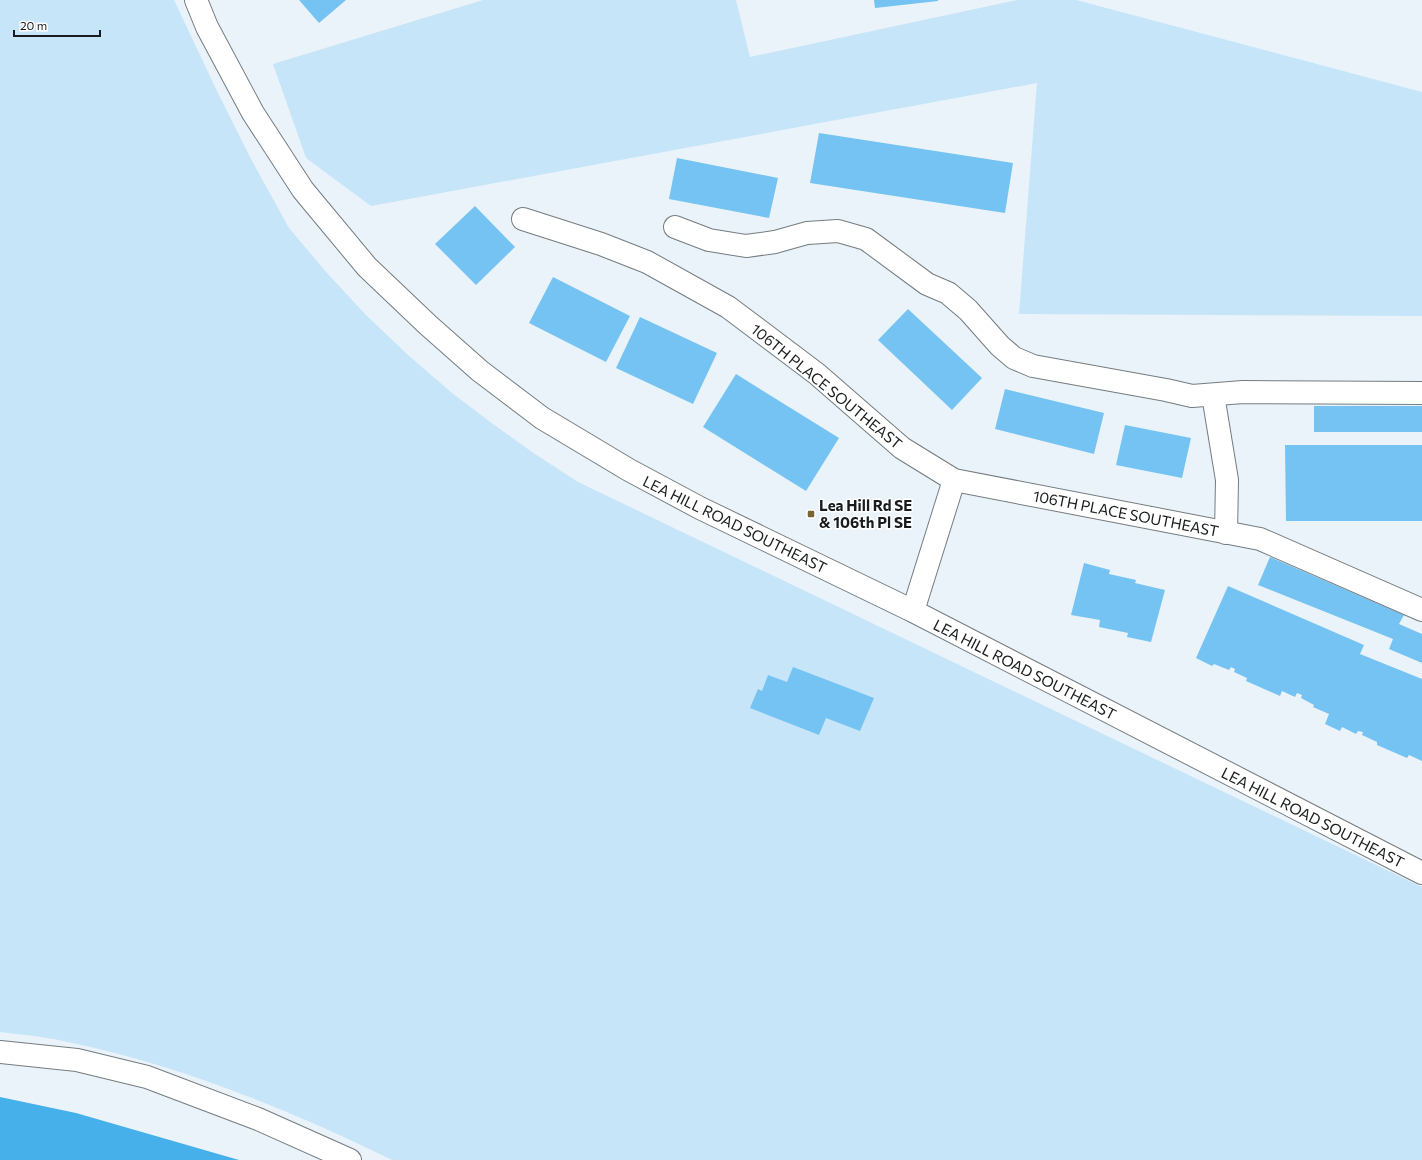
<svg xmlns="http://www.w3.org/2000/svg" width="1422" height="1160" font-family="Commissioner,sans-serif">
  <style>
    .green { fill: #c6e5f9 }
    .water { fill: #45b0ea }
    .building { fill: #75c3f2 }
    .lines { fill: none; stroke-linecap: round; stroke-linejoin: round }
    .minor-casing { stroke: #747c81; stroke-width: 24 }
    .major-casing { stroke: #747c81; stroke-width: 24 }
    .minor { stroke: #fff; stroke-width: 22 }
    .major { stroke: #fff; stroke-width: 22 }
    .poi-dot { fill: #786332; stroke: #fff; stroke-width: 1.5 }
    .labels { text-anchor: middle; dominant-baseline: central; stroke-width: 3; stroke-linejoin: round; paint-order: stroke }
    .street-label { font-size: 15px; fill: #191c1e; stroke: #fff }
    .poi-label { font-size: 15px; font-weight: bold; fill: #191c1e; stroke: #fff; text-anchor: start }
  </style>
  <rect width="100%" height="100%" fill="#eaf3f9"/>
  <g class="green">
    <path d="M0,0H174L216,89L251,159L289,228L327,273L366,315L408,355L452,393L493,424L535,454L578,482L1422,887V1160H392C288,1109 177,1064 63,1041C42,1036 21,1035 0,1032Z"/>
    <polygon points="483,0 736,0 750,57 1017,0 1076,0 1422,92 1422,316 1019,314 1037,83 371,206 306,158 273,64"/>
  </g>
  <polygon class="water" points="0,1097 76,1113 239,1160 0,1160"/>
  <g class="building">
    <polygon points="299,0 346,0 319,23"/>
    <polygon points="874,0 938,0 938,1 875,8"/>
    <polygon points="819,133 1013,163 1005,213 810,183"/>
    <polygon points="677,158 778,178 769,218 669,199"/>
    <polygon points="475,206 515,247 476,285 435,244"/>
    <polygon points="553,277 630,316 606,362 529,323"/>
    <polygon points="908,309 982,378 952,410 878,340"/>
    <polygon points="640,317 717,353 693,404 616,368"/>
    <polygon points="736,374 839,438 806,491 703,427"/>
    <polygon points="1005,389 1104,413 1094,454 995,429"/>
    <rect x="1314" y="406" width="108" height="26"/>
    <polygon points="1125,425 1191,438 1182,478 1116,465"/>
    <polygon points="1285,445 1422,445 1422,521 1286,521"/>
    <polygon points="1270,557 1404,615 1399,624 1422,634 1422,663 1389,649 1393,639 1258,585"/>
    <polygon points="1084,563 1110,570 1109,574 1136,580 1135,583 1165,590 1151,642 1127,637 1128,633 1099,627 1100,620 1071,615"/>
    <polygon points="1228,586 1364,645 1360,654 1422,679 1422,761 1409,755 1407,758 1377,745 1377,742 1362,735 1363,732 1358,731 1356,734 1342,727 1340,731 1325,724 1329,714 1313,707 1314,705 1301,698 1302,695 1297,693 1295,697 1282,691 1280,696 1246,681 1247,678 1234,672 1235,669 1231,667 1229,670 1214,664 1212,666 1196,658"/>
    <polygon points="793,667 874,698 860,731 826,718 819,735 750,708 758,689 762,691 768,675 787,682"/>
  </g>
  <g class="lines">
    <g class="minor-casing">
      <g id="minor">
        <polyline points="523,219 601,244 647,262 728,307 817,374 902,448 954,480 1260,539 1422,610"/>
        <polyline points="675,227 709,240 746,246 775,242 807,233 838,231 866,239 927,284 948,293 968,310 1000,346 1014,358 1033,366 1166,390 1192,396 1243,392 1422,393"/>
        <polyline points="1213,395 1227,480 1226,533"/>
        <polyline points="913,611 954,480"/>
        <polyline points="0,1052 77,1060 147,1077 258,1119 350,1160"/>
      </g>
    </g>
    <g class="major-casing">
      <polyline id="major" points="196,0 207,27 253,113 303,190 367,267 428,325 480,371 542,418 629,470 700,508 913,611 1422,873"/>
    </g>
    <use href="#minor" class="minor"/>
    <use href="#major" class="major"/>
  </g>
  <rect class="poi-dot" x="807" y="510" width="8" height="8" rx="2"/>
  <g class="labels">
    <g class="street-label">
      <text transform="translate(827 386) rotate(39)">106TH PLACE SOUTHEAST</text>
      <text transform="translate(1126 513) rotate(11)">106TH PLACE SOUTHEAST</text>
      <text transform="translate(735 524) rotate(26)">LEA HILL ROAD SOUTHEAST</text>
      <text transform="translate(1025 669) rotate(27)">LEA HILL ROAD SOUTHEAST</text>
      <text transform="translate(1313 817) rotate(27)">LEA HILL ROAD SOUTHEAST</text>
    </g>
    <g class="poi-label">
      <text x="819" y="505">Lea Hill Rd SE<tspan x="819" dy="17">&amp; 106th Pl SE</tspan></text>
    </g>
  </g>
  <path d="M14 30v6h86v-6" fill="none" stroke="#191c1e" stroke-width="2"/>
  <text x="20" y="30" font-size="12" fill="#191c1e" stroke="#ffffff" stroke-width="3" paint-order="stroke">20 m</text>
</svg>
